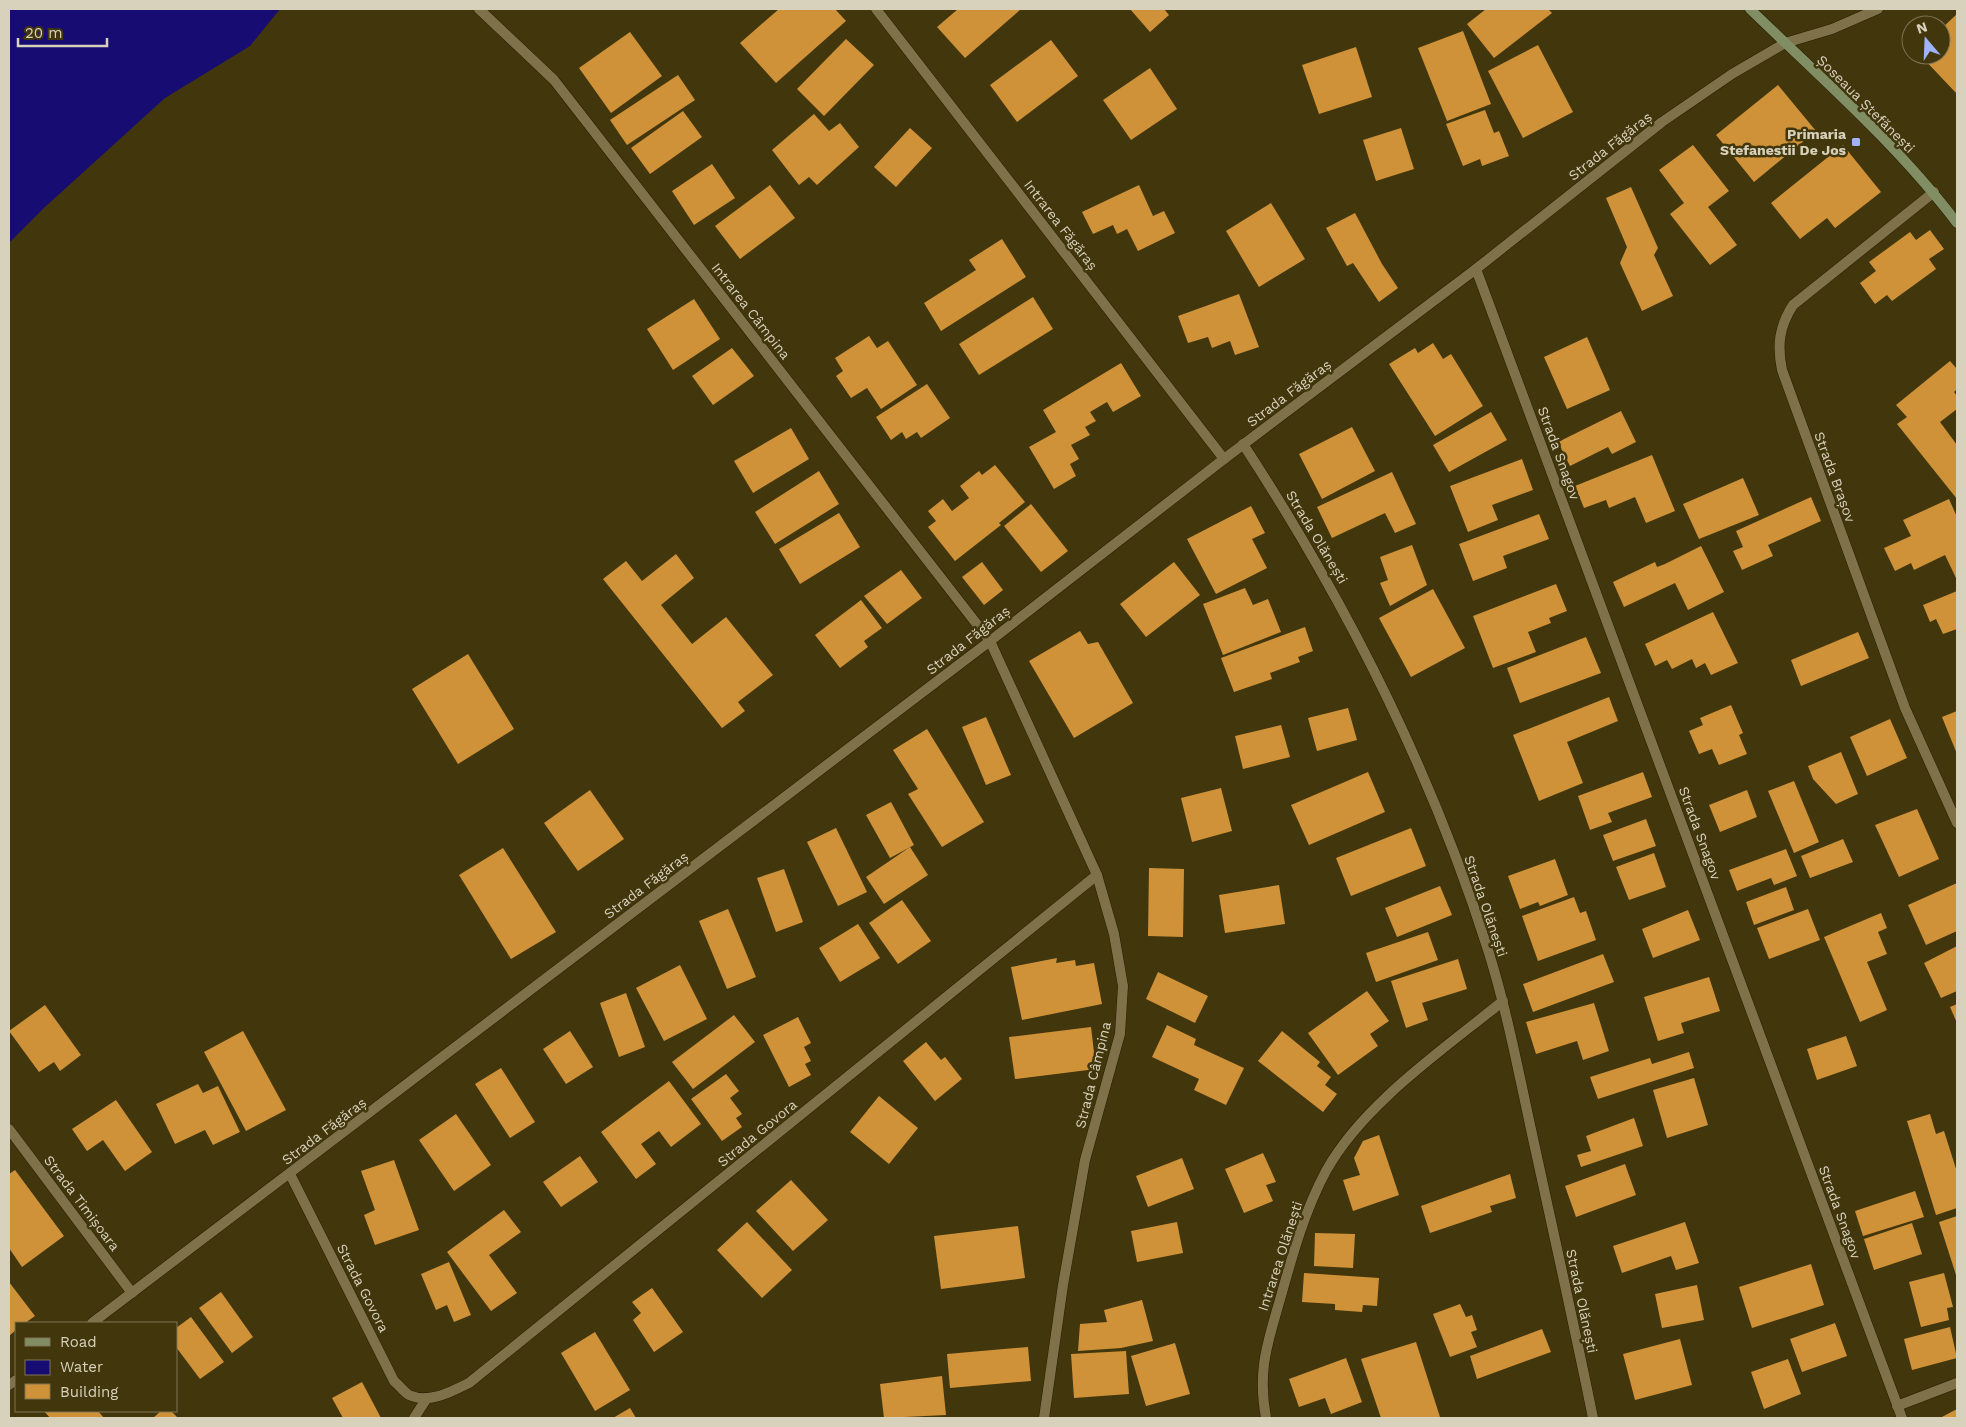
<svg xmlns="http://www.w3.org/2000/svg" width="1966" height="1427" font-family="'Work Sans',sans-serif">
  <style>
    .water { fill: #170c72 }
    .building { fill: #d09239 }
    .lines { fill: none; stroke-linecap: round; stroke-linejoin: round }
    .street-casing { stroke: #271e01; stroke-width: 11 }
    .secondary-casing { stroke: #271e01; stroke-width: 11 }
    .street { stroke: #7f724a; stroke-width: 10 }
    .secondary { stroke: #818e63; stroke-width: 10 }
    .poi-dot { fill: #a0b3fd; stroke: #42360d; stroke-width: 2 }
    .labels { text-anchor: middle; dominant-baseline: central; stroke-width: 5; stroke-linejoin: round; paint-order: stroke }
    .street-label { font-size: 14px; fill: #d8d1bc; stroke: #42360d }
    .poi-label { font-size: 14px; font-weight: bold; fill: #d8d1bc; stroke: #42360d; text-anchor: end }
  </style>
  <rect width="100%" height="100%" fill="#42360d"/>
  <polygon class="water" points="9,9 280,9 250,46 165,98 45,207 9,243"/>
  <g class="building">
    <polygon points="779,9 835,9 846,21 776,83 740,43"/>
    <polygon points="958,9 1021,9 965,58 937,27"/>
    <polygon points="1130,9 1164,9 1169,15 1150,32"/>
    <polygon points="1486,9 1548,9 1552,13 1494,58 1467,24"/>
    <polygon points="1957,14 1957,94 1920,55 1941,55 1941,29"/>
    <polygon points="1463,31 1491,104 1447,121 1418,48"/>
    <polygon points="630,32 662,76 611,113 579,68"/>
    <polygon points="846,39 874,65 824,116 797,89"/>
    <polygon points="1051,40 1078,76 1017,122 990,85"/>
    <polygon points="1538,45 1573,112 1523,138 1488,71"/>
    <polygon points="1356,47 1372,97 1319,114 1302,65"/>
    <polygon points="1150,68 1177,109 1131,140 1103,100"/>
    <polygon points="678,75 695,100 627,145 610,120"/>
    <polygon points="1778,85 1816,131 1754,182 1716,135"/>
    <polygon points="1485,110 1494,133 1499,131 1509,156 1482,166 1480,159 1463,166 1446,124"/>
    <polygon points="683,111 702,137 650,174 631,148"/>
    <polygon points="814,114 829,131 840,123 859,147 817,185 809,177 799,185 772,150"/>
    <polygon points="910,128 932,148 896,187 874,167"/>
    <polygon points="1401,128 1414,169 1376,181 1363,140"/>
    <polygon points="1693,145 1729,191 1708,207 1737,245 1710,265 1670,214 1684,203 1659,170"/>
    <polygon points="1843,145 1881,192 1835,228 1827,218 1800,239 1771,203"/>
    <polygon points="712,164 735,198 694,225 672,191"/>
    <polygon points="770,185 795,218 740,259 715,226"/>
    <polygon points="1139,185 1153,216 1164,211 1175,233 1138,251 1127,229 1117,234 1113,225 1093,234 1082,212"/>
    <polygon points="1631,187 1658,248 1654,255 1673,296 1642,311 1620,263 1627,247 1606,198"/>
    <polygon points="1271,203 1305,259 1259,287 1226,231"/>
    <polygon points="1355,213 1382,264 1398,288 1379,302 1353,263 1347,266 1326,228"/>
    <polygon points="1930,230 1944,249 1929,259 1936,269 1892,301 1887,295 1875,304 1860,283 1876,271 1869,262 1910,232 1916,240"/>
    <polygon points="1002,239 1026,277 941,331 924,303 976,270 969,260"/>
    <polygon points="1239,294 1259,347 1235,355 1230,341 1212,348 1208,337 1188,343 1178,316"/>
    <polygon points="1033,297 1053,329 979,375 959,344"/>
    <polygon points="694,299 720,339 673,370 647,329"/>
    <polygon points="869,336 877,348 888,341 917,385 881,409 867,388 851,398 836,376 843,371 835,358"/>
    <polygon points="1587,337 1610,390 1567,409 1544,357"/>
    <polygon points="1433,343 1443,359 1451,354 1483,406 1435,436 1389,364 1415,348 1418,353"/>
    <polygon points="732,348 754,376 713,405 692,376"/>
    <polygon points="1950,361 1957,369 1957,389 1954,392 1957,396 1957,409 1940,422 1957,445 1957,499 1897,424 1907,417 1896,405"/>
    <polygon points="1121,363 1141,396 1113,412 1107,402 1090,412 1096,421 1085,427 1090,435 1071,445 1079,459 1070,464 1076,476 1054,489 1029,447 1056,432 1043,410"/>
    <polygon points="927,384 950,418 921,438 917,432 906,439 902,432 891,440 876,417"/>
    <polygon points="1621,411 1636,442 1612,454 1608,447 1570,466 1558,442"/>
    <polygon points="1491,412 1507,440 1449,472 1433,445"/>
    <polygon points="1352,427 1375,471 1322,499 1299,454"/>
    <polygon points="791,428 809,459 753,493 734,461"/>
    <polygon points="1652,455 1675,511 1646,523 1635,497 1609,508 1606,500 1584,508 1575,486"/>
    <polygon points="1522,459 1533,490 1492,505 1498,520 1468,532 1450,486"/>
    <polygon points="995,465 1025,502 999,523 1001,525 955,561 928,527 936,521 928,511 943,499 952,511 969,498 960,486 979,471 982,475"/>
    <polygon points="819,471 839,504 775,544 755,512"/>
    <polygon points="1392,472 1416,524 1395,533 1385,513 1332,538 1317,507"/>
    <polygon points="1743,478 1759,515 1699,539 1683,504"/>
    <polygon points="1811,497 1821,521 1768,545 1773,556 1742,570 1733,551 1743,547 1736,531"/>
    <polygon points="1949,499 1957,517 1957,580 1945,555 1914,570 1911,563 1895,571 1884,548 1911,536 1903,520"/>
    <polygon points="1031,504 1068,551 1041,572 1004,526"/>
    <polygon points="1251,506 1265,533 1252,539 1267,568 1216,594 1187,539"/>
    <polygon points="839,513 860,547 800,584 779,549"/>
    <polygon points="1539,514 1549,539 1503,556 1507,568 1473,581 1459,544"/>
    <polygon points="1412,545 1427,585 1390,606 1380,583 1388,580 1380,557"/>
    <polygon points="1701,546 1724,592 1688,610 1675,583 1624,607 1613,582 1655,562 1657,567 1665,564"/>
    <polygon points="676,554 694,578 661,605 692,644 726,617 773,675 738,702 745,711 722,728 603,579 626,561 642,581"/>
    <polygon points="982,562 1003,590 984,605 962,577"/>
    <polygon points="1174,562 1200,595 1146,637 1120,604"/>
    <polygon points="901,570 922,598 887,624 864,596"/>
    <polygon points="1556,584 1567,611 1549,618 1551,623 1528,632 1536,652 1493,668 1473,616"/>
    <polygon points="1245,588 1253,605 1268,599 1281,632 1223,655 1203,604"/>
    <polygon points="1433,589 1465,648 1411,677 1379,618"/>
    <polygon points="1957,591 1957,629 1943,634 1936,619 1930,622 1923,605"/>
    <polygon points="861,600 882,628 864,641 868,647 840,668 815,635"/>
    <polygon points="1713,612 1738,663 1711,675 1705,663 1696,668 1692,659 1672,669 1667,660 1655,666 1645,644"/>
    <polygon points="1305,627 1313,651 1298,657 1300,662 1270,673 1272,679 1234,692 1221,658"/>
    <polygon points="1080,631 1088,644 1098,642 1133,703 1074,738 1029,661"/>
    <polygon points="1858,632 1869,658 1801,686 1791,660"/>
    <polygon points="1586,637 1601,673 1520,703 1507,668"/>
    <polygon points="468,654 514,729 458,764 412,689"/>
    <polygon points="1609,697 1618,721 1567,742 1583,783 1539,801 1513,735"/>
    <polygon points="1731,705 1743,733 1739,735 1747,754 1719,765 1712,749 1699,754 1689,731 1703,725 1700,718"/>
    <polygon points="1348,708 1357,740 1317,751 1308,718"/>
    <polygon points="1957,711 1957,754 1942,717"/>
    <polygon points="986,717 1011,775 986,785 962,727"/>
    <polygon points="1890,719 1907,758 1867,776 1850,737"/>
    <polygon points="1281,725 1290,757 1243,769 1235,736"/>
    <polygon points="927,729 984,822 942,847 908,794 918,789 893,750"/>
    <polygon points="1841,752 1858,794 1836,804 1813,779 1808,766"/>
    <polygon points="1368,772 1385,812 1309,845 1291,805"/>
    <polygon points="1643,772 1652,797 1608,813 1612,822 1590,830 1578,796"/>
    <polygon points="1794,781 1819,842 1794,853 1768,791"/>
    <polygon points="1221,788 1232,831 1192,842 1181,798"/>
    <polygon points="590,790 624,839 578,871 544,823"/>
    <polygon points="1747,790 1757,817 1720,832 1709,805"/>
    <polygon points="891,802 914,845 890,858 866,815"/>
    <polygon points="1917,809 1939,859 1899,877 1875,825"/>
    <polygon points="1646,819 1656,846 1613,861 1603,835"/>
    <polygon points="836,828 867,892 838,906 807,842"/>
    <polygon points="1411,828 1426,866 1351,896 1336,858"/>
    <polygon points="1843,839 1853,862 1810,878 1801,856"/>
    <polygon points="910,847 928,875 884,904 866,877"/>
    <polygon points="503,848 556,932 511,959 459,875"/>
    <polygon points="1786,849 1797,876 1774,885 1771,878 1737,891 1729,870"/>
    <polygon points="1654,853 1666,887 1629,900 1616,867"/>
    <polygon points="1555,859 1568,895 1540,906 1538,902 1520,909 1508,876"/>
    <polygon points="1149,868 1184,869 1183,937 1148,936"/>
    <polygon points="784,869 803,922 776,932 757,878"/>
    <polygon points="1957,883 1957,931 1926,945 1908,905"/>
    <polygon points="1279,885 1285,924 1225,933 1219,895"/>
    <polygon points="1440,886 1452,915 1397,937 1385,908"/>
    <polygon points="1786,887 1794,910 1754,925 1746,902"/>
    <polygon points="1574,897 1580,913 1586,911 1596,940 1538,961 1522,916"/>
    <polygon points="902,900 931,941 898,964 869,923"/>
    <polygon points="728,909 756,977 727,989 699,921"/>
    <polygon points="1808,909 1820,940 1769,959 1757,928"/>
    <polygon points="1688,910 1700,940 1653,958 1642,929"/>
    <polygon points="1881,913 1887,928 1878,932 1887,954 1867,962 1887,1010 1860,1022 1824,937"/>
    <polygon points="858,924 880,958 840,982 819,948"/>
    <polygon points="1428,932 1438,960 1376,982 1366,953"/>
    <polygon points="1957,946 1957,991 1941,998 1924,963"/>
    <polygon points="1603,954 1614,982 1533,1012 1523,984"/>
    <polygon points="1057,958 1056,963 1075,960 1076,966 1094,963 1102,1004 1022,1020 1011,967"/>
    <polygon points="1458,959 1467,989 1422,1003 1428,1020 1406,1028 1391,981"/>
    <polygon points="680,965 707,1019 664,1041 636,988"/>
    <polygon points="1158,972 1208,996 1195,1023 1146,999"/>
    <polygon points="1709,977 1720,1011 1681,1023 1684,1033 1658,1041 1644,997"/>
    <polygon points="1367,991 1389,1021 1370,1034 1378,1046 1338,1075 1308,1033"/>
    <polygon points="626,993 645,1047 619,1057 600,1003"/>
    <polygon points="1594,1003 1609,1051 1583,1060 1577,1041 1536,1054 1526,1022"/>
    <polygon points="1957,1004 1957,1023 1950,1007"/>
    <polygon points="45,1005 81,1055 60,1071 54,1062 39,1072 9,1031"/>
    <polygon points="734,1015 755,1042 693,1089 672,1062"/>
    <polygon points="798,1017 811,1043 804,1047 811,1061 805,1064 811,1075 789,1087 763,1035"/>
    <polygon points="1167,1025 1196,1039 1194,1045 1244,1068 1226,1105 1194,1090 1199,1079 1152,1057"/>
    <polygon points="1091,1027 1096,1069 1015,1079 1009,1037"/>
    <polygon points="243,1031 286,1110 246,1131 204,1052"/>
    <polygon points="570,1031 593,1067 566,1084 543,1049"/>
    <polygon points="1282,1031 1320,1062 1317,1066 1331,1077 1325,1085 1337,1094 1323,1112 1258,1061"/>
    <polygon points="1846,1036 1857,1066 1817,1080 1807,1049"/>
    <polygon points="926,1042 941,1060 945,1057 962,1079 935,1101 903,1061"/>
    <polygon points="1689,1052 1694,1068 1598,1099 1590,1077 1650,1058 1652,1064"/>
    <polygon points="501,1068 535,1122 510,1138 475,1084"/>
    <polygon points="726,1074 739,1091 730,1098 742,1114 736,1118 742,1127 722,1141 691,1099"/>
    <polygon points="1694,1078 1708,1125 1667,1138 1653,1090"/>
    <polygon points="669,1081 701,1124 671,1147 659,1131 641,1144 656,1164 636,1179 601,1132"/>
    <polygon points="198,1084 203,1093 218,1086 240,1132 213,1145 205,1130 175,1144 156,1104"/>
    <polygon points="879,1096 918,1128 889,1164 850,1132"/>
    <polygon points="116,1100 152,1152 125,1171 103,1140 87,1151 72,1129"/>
    <polygon points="456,1114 491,1165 454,1191 419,1140"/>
    <polygon points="1930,1114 1936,1134 1944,1131 1957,1172 1957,1208 1936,1215 1907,1121"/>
    <polygon points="1634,1118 1643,1146 1581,1167 1577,1155 1591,1151 1586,1136"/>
    <polygon points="1379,1135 1399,1195 1353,1211 1343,1180 1360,1175 1354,1158 1363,1141"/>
    <polygon points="1263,1153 1276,1182 1266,1185 1273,1201 1244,1213 1225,1169"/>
    <polygon points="580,1156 598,1182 561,1207 543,1182"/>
    <polygon points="1182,1158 1194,1189 1148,1207 1136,1176"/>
    <polygon points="394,1160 419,1230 375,1245 364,1215 375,1210 361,1171"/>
    <polygon points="1625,1164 1636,1195 1576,1217 1565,1186"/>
    <polygon points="15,1170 64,1236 22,1267 9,1248 9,1174"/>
    <polygon points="1510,1174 1516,1198 1490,1206 1492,1212 1430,1233 1421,1206"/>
    <polygon points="791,1180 828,1220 793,1251 756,1211"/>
    <polygon points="1915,1191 1924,1217 1863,1236 1855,1211"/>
    <polygon points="504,1210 521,1232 489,1255 517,1293 491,1311 447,1252"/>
    <polygon points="1957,1216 1957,1278 1939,1222"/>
    <polygon points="747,1222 792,1270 762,1298 717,1250"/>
    <polygon points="1177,1222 1183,1253 1137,1262 1131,1231"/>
    <polygon points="1685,1222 1699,1263 1676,1270 1671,1256 1622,1273 1613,1246"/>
    <polygon points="1912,1223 1922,1254 1874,1270 1864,1239"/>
    <polygon points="1018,1226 1025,1278 941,1289 934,1236"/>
    <polygon points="1315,1233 1355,1234 1353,1268 1314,1266"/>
    <polygon points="449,1262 471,1315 454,1322 447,1305 436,1310 421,1274"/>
    <polygon points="1811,1264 1824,1305 1752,1328 1739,1287"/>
    <polygon points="1304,1273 1379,1278 1377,1306 1363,1305 1362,1312 1335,1310 1335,1304 1302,1302"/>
    <polygon points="1944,1273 1953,1307 1947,1308 1949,1320 1921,1327 1909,1282"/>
    <polygon points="9,1282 35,1316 25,1323 16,1323 16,1330 9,1336"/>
    <polygon points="1697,1285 1704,1320 1662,1328 1655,1294"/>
    <polygon points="652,1288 683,1332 654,1352 633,1320 641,1313 632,1302"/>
    <polygon points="221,1292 253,1337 232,1353 199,1308"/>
    <polygon points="1142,1300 1153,1341 1121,1348 1078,1351 1080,1324 1107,1322 1104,1310"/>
    <polygon points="1460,1304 1466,1317 1472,1315 1477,1330 1471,1332 1477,1347 1450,1357 1433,1314"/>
    <polygon points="191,1317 224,1362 200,1379 176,1347 176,1328"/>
    <polygon points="1835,1323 1847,1356 1802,1372 1790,1339"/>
    <polygon points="1950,1327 1957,1358 1912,1370 1904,1339"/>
    <polygon points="1542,1329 1551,1352 1477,1379 1470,1356"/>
    <polygon points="595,1332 630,1390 595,1411 561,1353"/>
    <polygon points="1680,1339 1692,1385 1635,1400 1623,1354"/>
    <polygon points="1416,1342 1440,1417 1381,1418 1361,1359"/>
    <polygon points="1175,1343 1190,1394 1146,1406 1131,1356"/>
    <polygon points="1028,1347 1031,1381 950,1388 947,1354"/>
    <polygon points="1126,1351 1129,1394 1074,1398 1071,1354"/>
    <polygon points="1346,1358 1362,1402 1331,1414 1325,1398 1299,1407 1289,1379"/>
    <polygon points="1788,1359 1801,1394 1764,1409 1751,1372"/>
    <polygon points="942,1376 946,1415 884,1418 880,1384"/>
    <polygon points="362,1382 381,1418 343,1418 332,1398"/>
    <polygon points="630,1408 636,1418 613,1418"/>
    <polygon points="1957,1409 1957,1418 1940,1418"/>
    <polygon points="44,1411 98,1411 104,1418 50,1418"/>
    <polygon points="161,1411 171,1411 178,1418 153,1418"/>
  </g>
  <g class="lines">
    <g class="street-casing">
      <g id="street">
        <polyline points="479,9 554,80 990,641 1097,875 1114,934 1123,986 1120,1034 1085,1160 1063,1285 1044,1418"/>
        <polyline points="876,9 1224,459"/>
        <path d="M1934,192L1793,305C1779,327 1777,345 1782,370L1905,708L1957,823"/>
        <polyline points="1476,269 1902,1418"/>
        <path d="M1243,444C1347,603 1432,772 1489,953C1509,1018 1521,1085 1536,1152C1555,1240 1575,1329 1593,1418"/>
        <polyline points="9,1129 132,1293"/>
        <path d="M290,1174L394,1381C399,1385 404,1392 409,1395C429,1404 451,1392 469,1383L1097,875"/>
        <polyline points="92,1323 990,641 1224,459 1476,269 1662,122 1732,74 1785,43 1832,29 1878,9"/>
        <polyline points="9,1385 16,1380"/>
        <polyline points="1897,1406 1957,1383"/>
        <polyline points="414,1418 427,1398"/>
        <path d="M1266,1418C1257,1369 1268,1342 1281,1296C1293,1253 1305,1210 1326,1171C1363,1104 1444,1049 1503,1001"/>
      </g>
    </g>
    <g class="secondary-casing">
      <path id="secondary" d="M1750,9C1821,78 1897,144 1957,223"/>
    </g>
    <use href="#street" class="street"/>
    <use href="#secondary" class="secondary"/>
  </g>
  <rect class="poi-dot" x="1851" y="137" width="10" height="10" rx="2.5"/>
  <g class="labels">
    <g class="street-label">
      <text transform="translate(1866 104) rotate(45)">Șoseaua Ștefănești</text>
      <text transform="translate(1610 146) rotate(-38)">Strada Făgăraș</text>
      <text transform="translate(1061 225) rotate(52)">Intrarea Făgăraș</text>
      <text transform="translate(751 311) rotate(52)">Intrarea Câmpina</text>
      <text transform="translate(1289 393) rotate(-37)">Strada Făgăraș</text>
      <text transform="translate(1559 453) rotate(70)">Strada Snagov</text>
      <text transform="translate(1835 477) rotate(70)">Strada Brașov</text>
      <text transform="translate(1317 537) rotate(59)">Strada Olănești</text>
      <text transform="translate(968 640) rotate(-38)">Strada Făgăraș</text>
      <text transform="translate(1700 833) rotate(70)">Strada Snagov</text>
      <text transform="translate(646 885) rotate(-37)">Strada Făgăraș</text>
      <text transform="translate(1486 906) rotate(71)">Strada Olănești</text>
      <text transform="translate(1093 1075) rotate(-76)">Strada Câmpina</text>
      <text transform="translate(324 1131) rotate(-37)">Strada Făgăraș</text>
      <text transform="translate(757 1133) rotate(-39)">Strada Govora</text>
      <text transform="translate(82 1203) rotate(53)">Strada Timișoara</text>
      <text transform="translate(1840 1212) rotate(70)">Strada Snagov</text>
      <text transform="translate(1280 1256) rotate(-72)">Intrarea Olănești</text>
      <text transform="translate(363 1288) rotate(63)">Strada Govora</text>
      <text transform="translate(1582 1301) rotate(78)">Strada Olănești</text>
    </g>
    <g class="poi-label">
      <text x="1846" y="134">Primaria<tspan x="1846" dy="16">Stefanestii De Jos</tspan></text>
    </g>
  </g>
  <rect width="1966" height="1427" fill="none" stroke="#d8d1bc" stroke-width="20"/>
  <rect x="15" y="1322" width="162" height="90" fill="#42360d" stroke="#7e7453"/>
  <rect x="25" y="1338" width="25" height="8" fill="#818e63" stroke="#7e7453"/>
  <text x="60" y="1347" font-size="15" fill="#d8d1bc">Road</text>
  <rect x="25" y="1360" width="25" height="15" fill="#170c72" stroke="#7e7453"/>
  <text x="60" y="1372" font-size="15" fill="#d8d1bc">Water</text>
  <rect x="25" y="1384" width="25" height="15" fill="#d09239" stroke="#7e7453"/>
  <text x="60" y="1397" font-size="15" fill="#d8d1bc">Building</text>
  <g transform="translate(1926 40) rotate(341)"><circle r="24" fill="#42360d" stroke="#7e7453"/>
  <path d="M0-4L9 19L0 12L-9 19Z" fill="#a0b3fd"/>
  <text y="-8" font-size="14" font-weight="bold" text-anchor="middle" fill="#d8d1bc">N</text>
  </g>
  <path d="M18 38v8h89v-8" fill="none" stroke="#d8d1bc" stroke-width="2.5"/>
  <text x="25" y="38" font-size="15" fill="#d8d1bc" stroke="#42360d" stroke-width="4" paint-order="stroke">20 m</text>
</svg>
